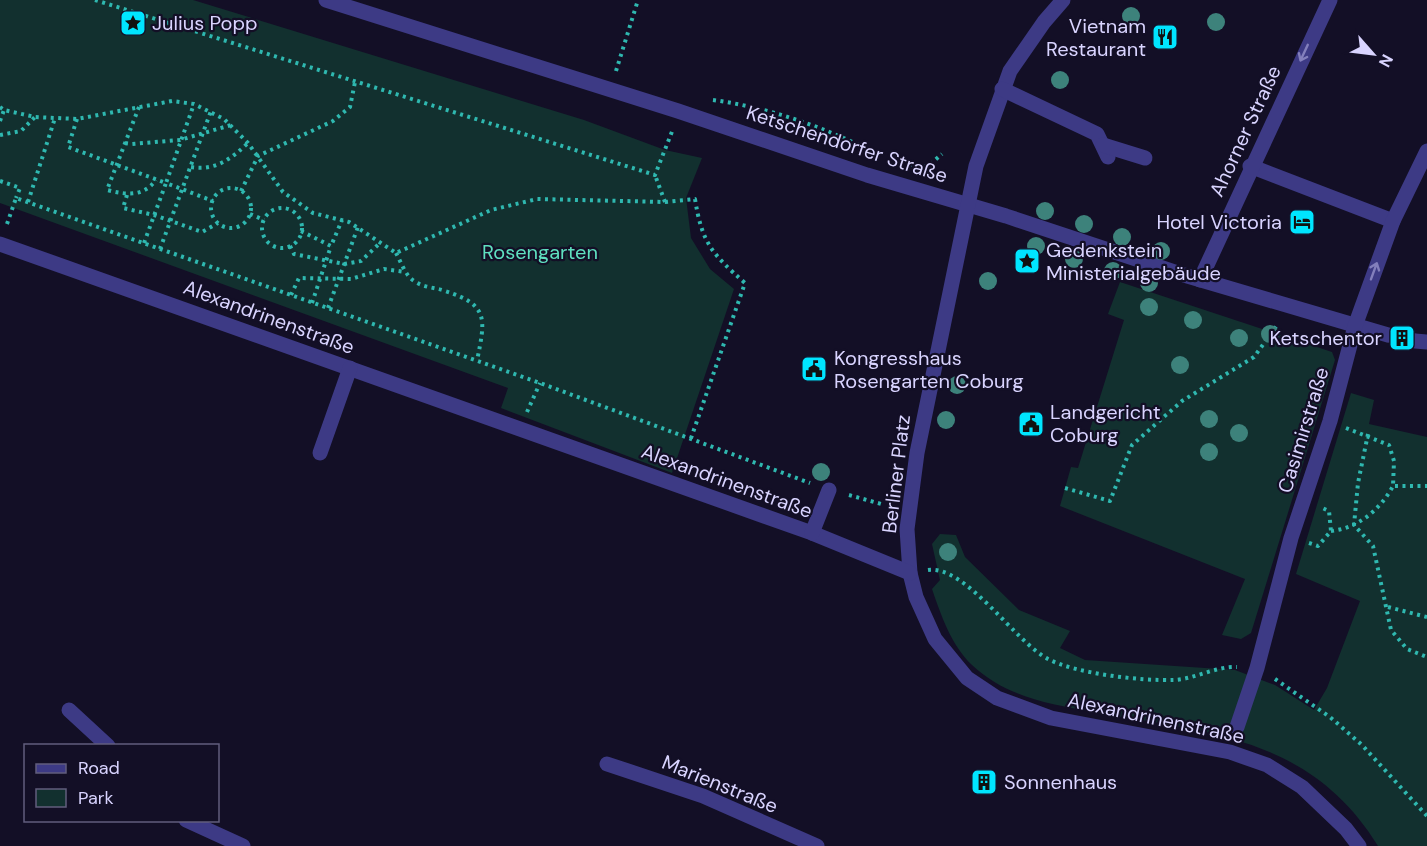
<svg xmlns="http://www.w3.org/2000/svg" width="1427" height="846" font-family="'DM Sans',sans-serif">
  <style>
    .green { fill: #12302f }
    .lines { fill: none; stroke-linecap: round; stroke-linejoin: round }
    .minor-tunnel { stroke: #312d47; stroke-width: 15; stroke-dasharray: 15 8; stroke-linecap: butt }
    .path { stroke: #2fb8b0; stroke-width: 4; stroke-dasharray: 3 4.5; stroke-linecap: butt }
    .minor { stroke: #3d3a85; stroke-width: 15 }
    .tree { fill: #3d827b }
    .oneway { stroke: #837fbc }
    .labels { text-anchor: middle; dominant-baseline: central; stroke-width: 4.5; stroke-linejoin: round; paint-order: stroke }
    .poi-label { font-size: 20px; fill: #d9d4ff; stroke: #130f26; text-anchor: start }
    .street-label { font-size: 20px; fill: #d9d4ff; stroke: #130f26 }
    .park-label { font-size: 20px; fill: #5fe0c0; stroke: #130f26 }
  </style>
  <rect width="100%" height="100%" fill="#130f26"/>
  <g class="green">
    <polygon points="0,0 193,0 584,120 665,150 702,158 686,198 691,238 710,269 734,289 672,473 501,408 508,388 0,203"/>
    <polygon points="1120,282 1332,352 1335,360 1251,633 1241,639 1222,635 1245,579 1060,506 1071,467 1078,468 1124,320 1108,314"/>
    <path d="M1351,393L1374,400L1369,424L1427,437V846H1378C1311,737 1207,732 1093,712C1049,704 1006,697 972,665C951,645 941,615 932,589L940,580L932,544L940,534L956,535L965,557L1019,610L1070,631L1060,648L1085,660L1235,670L1275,685L1314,710L1327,688L1360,601L1296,574Z"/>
  </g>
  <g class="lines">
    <polyline class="minor-tunnel" points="1388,335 1415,341"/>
    <g class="path">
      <polyline points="95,0 655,175 673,129"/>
      <polyline points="616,71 638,0"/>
      <path d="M713,100C771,108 827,128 879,155"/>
      <polyline points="0,107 4,110 35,117 77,119 172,101 194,104 224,119 248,143 283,192 313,213 349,222 396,253 491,210 537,199 665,202 655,175"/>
      <path d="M139,107L107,190C127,195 143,197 156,180"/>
      <polyline points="77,119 68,147 166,183 194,104"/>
      <polyline points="0,121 4,110"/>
      <polyline points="0,135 21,131 35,117"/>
      <polyline points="125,143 132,144 180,140 231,125"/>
      <polyline points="909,164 927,167 942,154"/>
      <path d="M191,167C215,171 231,159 248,143"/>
      <polyline points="0,181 20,188 16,198"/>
      <circle cx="231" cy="208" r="20"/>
      <polyline points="241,191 258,156 333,121 350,107 355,82"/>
      <polyline points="127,195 123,208 154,215 202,232 218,223"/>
      <polyline points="28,202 55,118"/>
      <path d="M665,202L695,199C702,243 712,254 745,283L690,441"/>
      <circle cx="282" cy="228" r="20"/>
      <polyline points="250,214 264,220"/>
      <polyline points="7,224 16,198 540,383 810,483"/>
      <polyline points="301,231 331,246 342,220"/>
      <polyline points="144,243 166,183 213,201"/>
      <polyline points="290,246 294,254 344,264 361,261 381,242"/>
      <polyline points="160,249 211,111"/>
      <path d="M396,253C401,262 405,275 414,281C424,288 434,287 445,291C490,305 485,320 477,361"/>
      <polyline points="291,295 299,278 351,279 384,269 405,272"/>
      <polyline points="312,303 331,246"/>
      <polyline points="328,308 358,227"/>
      <polyline points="527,412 540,383"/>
      <polyline points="1346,428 1389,445 1394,461 1393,486 1427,486"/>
      <polyline points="1368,434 1358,483 1354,525 1373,546 1391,630 1407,649 1427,657"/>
      <polyline points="1065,488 1110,501 1132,445 1182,401 1254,357 1278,324"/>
      <polyline points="849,495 885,505"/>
      <path d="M1331,531C1358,528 1380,510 1393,486"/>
      <polyline points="1309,543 1318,546 1331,531 1329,511 1320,507"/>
      <path d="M928,570C966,565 1015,642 1048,659C1077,674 1141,681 1174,680C1195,679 1216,666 1237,667"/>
      <polyline points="1388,607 1427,617"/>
      <polyline points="1275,679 1330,717 1362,745 1427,816"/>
    </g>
    <g class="minor">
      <polyline points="326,0 678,111 867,175 1006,216 1184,275 1388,335"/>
      <polyline points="1063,0 1044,22 1010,71 976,166 917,453 907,529 910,573 916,597 935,639 967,678 997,698 1051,718 1230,752 1267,765 1302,787 1346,829 1359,846"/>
      <polyline points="1002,89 1097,134 1108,157"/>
      <polyline points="1103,145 1145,158"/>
      <polyline points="1250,166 1393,221"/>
      <polyline points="0,244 812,533 910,573"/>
      <polyline points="1200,280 1330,0"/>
      <polyline points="1415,341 1427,342"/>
      <polyline points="320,453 350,368"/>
      <polyline points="812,533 829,490"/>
      <polyline points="69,710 108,746"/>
      <polyline points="1237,727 1257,668 1291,538 1330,421 1355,326 1393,221 1427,151"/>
      <polyline points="607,764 703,796 817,846"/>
      <polyline points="186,820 243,846"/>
    </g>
  </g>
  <g class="tree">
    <circle cx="1131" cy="16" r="9"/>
    <circle cx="1216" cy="22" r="9"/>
    <circle cx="1060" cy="80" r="9"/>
    <circle cx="1045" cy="211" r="9"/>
    <circle cx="1084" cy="224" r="9"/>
    <circle cx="1122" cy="237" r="9"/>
    <circle cx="1036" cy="246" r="9"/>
    <circle cx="1161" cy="251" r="9"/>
    <circle cx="1074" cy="259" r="9"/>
    <circle cx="1113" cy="271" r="9"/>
    <circle cx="988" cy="281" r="9"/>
    <circle cx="1149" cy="283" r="9"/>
    <circle cx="1149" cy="307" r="9"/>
    <circle cx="1193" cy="320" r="9"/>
    <circle cx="1270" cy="334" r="9"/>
    <circle cx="1239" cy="338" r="9"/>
    <circle cx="1180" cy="365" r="9"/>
    <circle cx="957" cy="385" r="9"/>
    <circle cx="1209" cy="419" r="9"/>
    <circle cx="946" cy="420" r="9"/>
    <circle cx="1239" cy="433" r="9"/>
    <circle cx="1209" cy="452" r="9"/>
    <circle cx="821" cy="472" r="9"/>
    <circle cx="948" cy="552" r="9"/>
  </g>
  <defs><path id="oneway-shaft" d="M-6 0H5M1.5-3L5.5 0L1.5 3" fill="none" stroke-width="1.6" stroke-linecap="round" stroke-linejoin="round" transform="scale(1.5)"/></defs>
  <g class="oneway">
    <use href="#oneway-shaft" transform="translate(1304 53) rotate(115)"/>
    <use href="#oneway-shaft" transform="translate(1374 271) rotate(-70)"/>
  </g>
  <defs>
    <g id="sight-square" transform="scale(1.35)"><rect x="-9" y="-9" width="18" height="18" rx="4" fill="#00e5ff" stroke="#130f26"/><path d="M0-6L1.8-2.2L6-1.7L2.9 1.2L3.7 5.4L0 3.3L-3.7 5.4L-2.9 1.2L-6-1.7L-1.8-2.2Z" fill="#111"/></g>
    <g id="restaurant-square" transform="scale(1.35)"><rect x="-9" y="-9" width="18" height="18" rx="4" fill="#00e5ff" stroke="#130f26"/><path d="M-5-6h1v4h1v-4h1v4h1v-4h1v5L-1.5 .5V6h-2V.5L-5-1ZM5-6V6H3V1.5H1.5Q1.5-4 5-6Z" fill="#111"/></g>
    <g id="hotel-square" transform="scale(1.35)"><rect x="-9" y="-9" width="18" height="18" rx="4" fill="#00e5ff" stroke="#130f26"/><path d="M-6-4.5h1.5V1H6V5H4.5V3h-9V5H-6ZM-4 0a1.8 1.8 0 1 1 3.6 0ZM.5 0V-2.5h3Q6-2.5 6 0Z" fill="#111"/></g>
    <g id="building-square" transform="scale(1.35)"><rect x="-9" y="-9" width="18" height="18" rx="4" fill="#00e5ff" stroke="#130f26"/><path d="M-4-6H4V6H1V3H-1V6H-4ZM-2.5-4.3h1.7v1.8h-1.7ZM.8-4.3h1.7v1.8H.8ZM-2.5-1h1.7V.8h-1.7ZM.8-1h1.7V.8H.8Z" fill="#111"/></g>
    <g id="civic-square" transform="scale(1.35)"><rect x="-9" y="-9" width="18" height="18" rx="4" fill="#00e5ff" stroke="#130f26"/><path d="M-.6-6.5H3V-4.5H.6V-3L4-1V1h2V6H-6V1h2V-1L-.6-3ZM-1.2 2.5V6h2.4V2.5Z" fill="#111"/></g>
  </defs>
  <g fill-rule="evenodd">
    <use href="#sight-square" x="133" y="23"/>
    <use href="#restaurant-square" x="1165" y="37"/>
    <use href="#hotel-square" x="1302" y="222"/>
    <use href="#sight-square" x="1027" y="261"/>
    <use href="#building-square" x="1402" y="338"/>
    <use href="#civic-square" x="814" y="369"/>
    <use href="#civic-square" x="1031" y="424"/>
    <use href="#building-square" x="984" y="782"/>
  </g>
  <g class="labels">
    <g class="poi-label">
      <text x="152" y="23">Julius Popp</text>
      <text x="1146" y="26" text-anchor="end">Vietnam<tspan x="1146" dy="23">Restaurant</tspan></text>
      <text x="1282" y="222" text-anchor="end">Hotel Victoria</text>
      <text x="1046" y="250">Gedenkstein<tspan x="1046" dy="23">Ministerialgebäude</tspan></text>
      <text x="1382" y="338" text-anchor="end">Ketschentor</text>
      <text x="834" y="358">Kongresshaus<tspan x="834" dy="23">Rosengarten Coburg</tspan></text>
      <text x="1050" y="412">Landgericht<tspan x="1050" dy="23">Coburg</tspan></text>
      <text x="1004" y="782">Sonnenhaus</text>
    </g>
    <g class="street-label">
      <text transform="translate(1245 131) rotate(-65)">Ahorner Straße</text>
      <text transform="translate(847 144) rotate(18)">Ketschendorfer Straße</text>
      <text transform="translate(269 317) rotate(20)">Alexandrinenstraße</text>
      <text transform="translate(1303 430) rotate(-73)">Casimirstraße</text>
      <text transform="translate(896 474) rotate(-83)">Berliner Platz</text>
      <text transform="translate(727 481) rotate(20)">Alexandrinenstraße</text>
      <text transform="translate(1156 718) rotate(12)">Alexandrinenstraße</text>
      <text transform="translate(720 784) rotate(22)">Marienstraße</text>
    </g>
    <g class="park-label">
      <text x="540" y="252">Rosengarten</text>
    </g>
  </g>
  <rect x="24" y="744" width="195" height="78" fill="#130f26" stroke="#625e7d" stroke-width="1.5"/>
  <rect x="36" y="764" width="30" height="9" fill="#3d3a85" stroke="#625e7d" stroke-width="1.5"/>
  <text x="78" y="774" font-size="18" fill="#d9d4ff">Road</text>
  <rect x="36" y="789" width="30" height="18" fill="#12302f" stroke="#625e7d" stroke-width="1.5"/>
  <text x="78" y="804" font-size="18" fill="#d9d4ff">Park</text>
  <g transform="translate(1373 54) rotate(118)" stroke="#130f26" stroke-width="4.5" paint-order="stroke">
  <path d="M0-4.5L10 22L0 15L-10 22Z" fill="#d9d4ff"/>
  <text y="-9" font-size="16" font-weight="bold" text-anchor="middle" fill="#d9d4ff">N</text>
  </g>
</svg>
